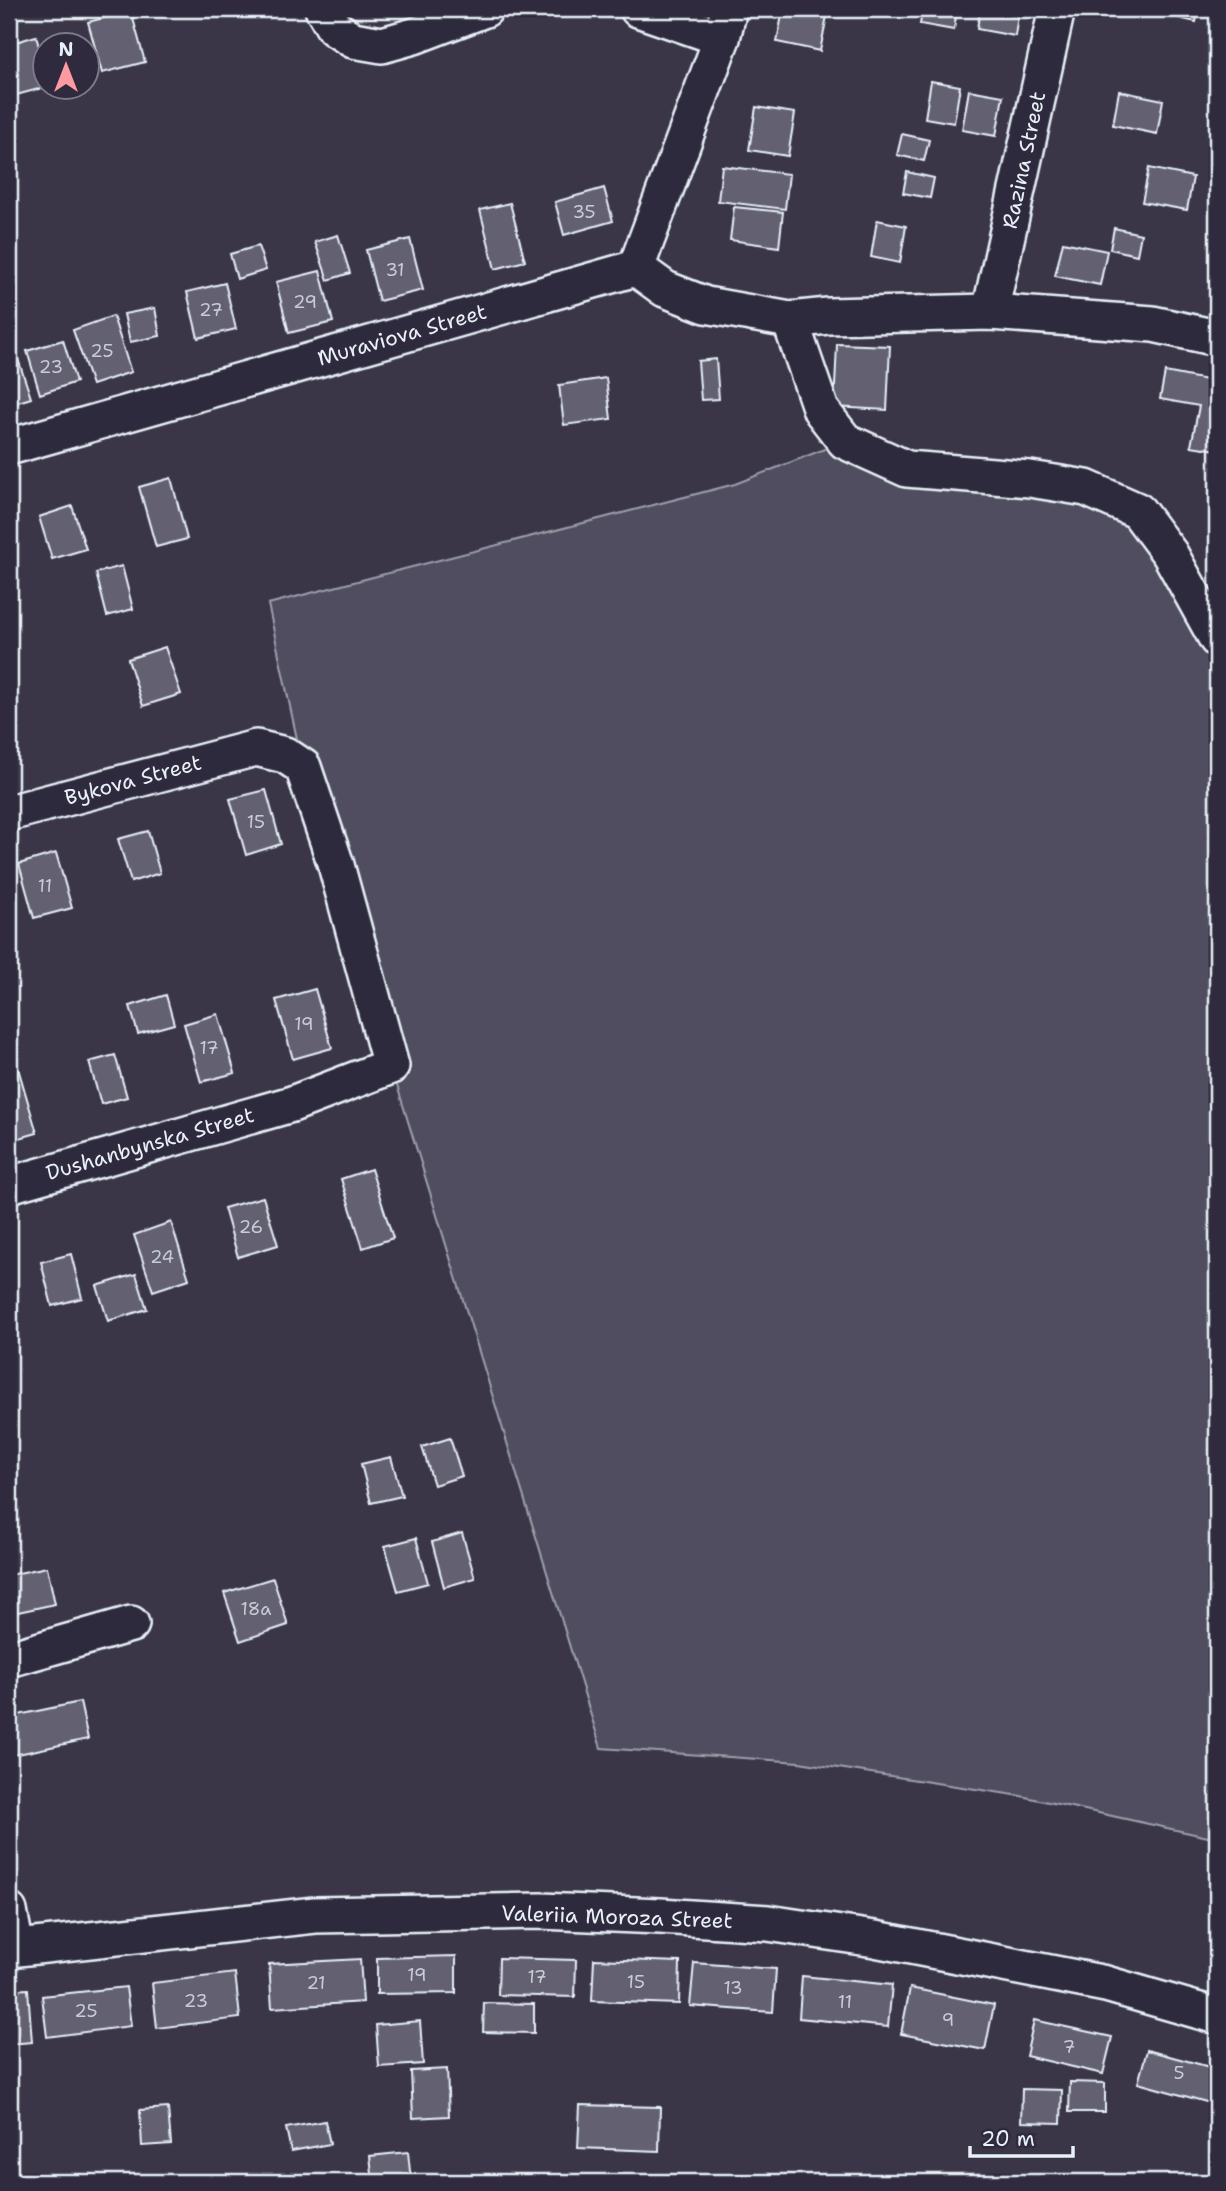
<svg xmlns="http://www.w3.org/2000/svg" width="1226" height="2191" font-family="'Shantell Sans',sans-serif">
  <style>
    .green { fill: #504e5f; stroke: #9ca0ac; stroke-width: 2 }
    .building { fill: #636171; stroke: #e8f1f8; stroke-width: 2 }
    .lines { fill: none; stroke-linecap: round; stroke-linejoin: round }
    .minor-casing { stroke: #e8f1f8; stroke-width: 40 }
    .minor { stroke: #2f2a3d; stroke-width: 35 }
    .labels { text-anchor: middle; dominant-baseline: central; stroke-width: 7; stroke-linejoin: round; paint-order: stroke }
    .number-label { font-size: 18px; fill: #c7cdd6 }
    .street-label { font-size: 21px; fill: #e8f1f8; stroke: #2f2a3d }
  </style>
  <rect width="100%" height="100%" fill="#3a3648"/>
  <filter id="ink" filterUnits="userSpaceOnUse"><feTurbulence type="fractalNoise" baseFrequency=".0143" numOctaves="2"/><feDisplacementMap in="SourceGraphic" scale="14" xChannelSelector="R" yChannelSelector="G"/><feConvolveMatrix kernelMatrix="1 2 1 2 8 2 1 2 1" color-interpolation-filters="sRGB"/></filter>
  <g filter="url(#ink)">
    <polygon class="green" points="845,441 1138,511 1217,639 1217,1839 1021,1796 799,1762 601,1748 391,1066 303,767 268,604 735,484"/>
    <g class="building">
      <polygon points="783,9 827,16 820,51 777,42"/>
      <polygon points="923,9 957,9 954,30 920,24"/>
      <polygon points="980,9 1019,9 1015,36 977,29"/>
      <polygon points="1171,9 1199,9 1196,22 1170,16"/>
      <polygon points="131,11 145,62 102,73 88,22"/>
      <polygon points="36,36 46,72 46,87 9,97 9,44"/>
      <polygon points="931,81 960,86 954,123 925,118"/>
      <polygon points="969,90 1003,96 996,136 962,130"/>
      <polygon points="1119,91 1163,100 1157,134 1113,125"/>
      <polygon points="756,107 795,113 788,156 749,150"/>
      <polygon points="902,134 929,140 924,161 897,155"/>
      <polygon points="722,166 789,174 785,209 718,201"/>
      <polygon points="1149,168 1193,177 1187,210 1142,202"/>
      <polygon points="907,172 934,178 930,198 903,193"/>
      <polygon points="604,188 613,221 564,235 555,202"/>
      <polygon points="510,203 525,261 495,269 480,210"/>
      <polygon points="734,207 783,212 779,247 730,240"/>
      <polygon points="877,220 906,226 900,263 871,257"/>
      <polygon points="1114,228 1141,234 1137,255 1110,249"/>
      <polygon points="338,235 350,273 328,280 315,242"/>
      <polygon points="410,239 423,290 379,301 366,250"/>
      <polygon points="1063,242 1107,251 1100,285 1055,276"/>
      <polygon points="258,246 266,270 237,279 230,254"/>
      <polygon points="320,271 333,322 289,333 276,282"/>
      <polygon points="225,283 236,329 198,338 187,292"/>
      <polygon points="155,308 160,336 130,342 124,314"/>
      <polygon points="113,316 131,372 92,385 73,330"/>
      <polygon points="63,340 76,382 40,394 27,351"/>
      <polygon points="837,344 890,346 887,410 834,407"/>
      <polygon points="15,350 31,398 9,405 9,353"/>
      <polygon points="716,359 719,399 701,400 698,361"/>
      <polygon points="1165,372 1217,382 1217,450 1191,446 1199,406 1160,399"/>
      <polygon points="606,378 611,419 564,425 559,385"/>
      <polygon points="171,478 187,539 156,547 139,487"/>
      <polygon points="72,506 86,549 52,559 39,517"/>
      <polygon points="122,566 133,609 107,616 96,573"/>
      <polygon points="165,647 181,694 143,706 128,659"/>
      <polygon points="266,790 281,844 246,855 230,799"/>
      <polygon points="148,831 160,873 131,882 118,839"/>
      <polygon points="56,853 72,908 34,918 19,864"/>
      <polygon points="315,989 332,1048 293,1059 276,1000"/>
      <polygon points="166,995 174,1024 138,1034 130,1006"/>
      <polygon points="218,1014 235,1073 201,1082 184,1024"/>
      <polygon points="115,1055 127,1097 101,1104 89,1062"/>
      <polygon points="18,1068 37,1133 9,1141 9,1071"/>
      <polygon points="371,1169 393,1238 363,1248 341,1179"/>
      <polygon points="263,1197 278,1245 238,1257 224,1208"/>
      <polygon points="171,1222 189,1279 153,1291 134,1235"/>
      <polygon points="71,1254 82,1298 52,1306 41,1262"/>
      <polygon points="136,1274 147,1309 108,1321 97,1286"/>
      <polygon points="450,1438 462,1476 434,1485 422,1447"/>
      <polygon points="391,1457 402,1496 371,1503 361,1464"/>
      <polygon points="462,1533 475,1578 444,1587 432,1542"/>
      <polygon points="416,1538 428,1583 398,1591 385,1546"/>
      <polygon points="47,1567 55,1604 9,1614 9,1575"/>
      <polygon points="273,1578 288,1625 240,1641 224,1593"/>
      <polygon points="80,1702 88,1739 9,1756 9,1717"/>
      <polygon points="456,1956 456,1993 377,1994 377,1958"/>
      <polygon points="499,1958 576,1960 575,1997 498,1995"/>
      <polygon points="360,1959 363,2002 272,2008 269,1964"/>
      <polygon points="594,1959 680,1962 679,2004 592,2001"/>
      <polygon points="694,1963 776,1969 773,2012 690,2006"/>
      <polygon points="235,1973 240,2018 157,2028 152,1983"/>
      <polygon points="802,1976 892,1985 888,2027 799,2018"/>
      <polygon points="126,1987 131,2026 47,2037 42,1996"/>
      <polygon points="910,1988 994,2005 985,2050 901,2034"/>
      <polygon points="28,1989 32,2042 9,2044 9,1990"/>
      <polygon points="484,2003 534,2004 534,2033 483,2032"/>
      <polygon points="1034,2020 1112,2037 1103,2074 1026,2056"/>
      <polygon points="420,2021 423,2064 379,2067 376,2025"/>
      <polygon points="1147,2050 1217,2069 1210,2103 1138,2083"/>
      <polygon points="447,2069 449,2116 413,2118 411,2071"/>
      <polygon points="1070,2082 1105,2083 1105,2112 1069,2112"/>
      <polygon points="1022,2089 1062,2090 1061,2123 1021,2122"/>
      <polygon points="580,2105 660,2107 659,2151 578,2148"/>
      <polygon points="168,2108 171,2144 142,2146 140,2110"/>
      <polygon points="325,2121 330,2144 291,2151 286,2128"/>
      <polygon points="408,2152 411,2181 373,2182 370,2156"/>
      <polygon points="62,2177 62,2182 34,2182 34,2178"/>
    </g>
    <g class="lines">
      <g class="minor-casing">
        <g id="minor">
          <polyline points="323,9 334,28 353,40 382,45 414,36 485,9"/>
          <polyline points="638,9 722,38"/>
          <polyline points="636,268 665,289 706,305 790,320 828,316 990,312 1153,324 1217,338"/>
          <polyline points="636,268 722,38 729,9"/>
          <polyline points="990,312 1057,9"/>
          <polyline points="790,320 821,410 845,441 907,469 1030,479 1086,488 1138,511 1170,554 1217,639"/>
          <polyline points="9,447 636,268"/>
          <polyline points="9,813 256,748 285,755 303,767 336,865 391,1066 292,1104 9,1185"/>
          <polyline points="9,1659 131,1624"/>
          <polyline points="9,1911 16,1948"/>
          <polyline points="9,1949 315,1915 541,1911 660,1916 768,1923 875,1939 1106,1984 1217,2016"/>
        </g>
      </g>
      <use href="#minor" class="minor"/>
    </g>
  </g>
  <g class="labels">
    <g class="number-label">
      <text x="584" y="212">35</text>
      <text x="395" y="270">31</text>
      <text x="305" y="302">29</text>
      <text x="211" y="310">27</text>
      <text x="102" y="351">25</text>
      <text x="51" y="367">23</text>
      <text x="256" y="822">15</text>
      <text x="45" y="886">11</text>
      <text x="304" y="1024">19</text>
      <text x="209" y="1048">17</text>
      <text x="251" y="1227">26</text>
      <text x="162" y="1257">24</text>
      <text x="256" y="1609">18а</text>
      <text x="417" y="1975">19</text>
      <text x="537" y="1977">17</text>
      <text x="636" y="1982">15</text>
      <text x="316" y="1983">21</text>
      <text x="733" y="1988">13</text>
      <text x="196" y="2001">23</text>
      <text x="845" y="2002">11</text>
      <text x="86" y="2011">25</text>
      <text x="948" y="2020">9</text>
      <text x="1069" y="2047">7</text>
      <text x="1179" y="2073">5</text>
    </g>
    <g class="street-label">
      <text transform="translate(1024 160) rotate(-78)">Razina Street</text>
      <text transform="translate(402 335) rotate(-16)">Muraviova Street</text>
      <text transform="translate(133 780) rotate(-15)">Bykova Street</text>
      <text transform="translate(150 1144) rotate(-16)">Dushanbynska Street</text>
      <text transform="translate(617 1917) rotate(2)">Valeriia Moroza Street</text>
    </g>
  </g>
  <rect width="1226" height="2191" fill="none" stroke="#2f2a3d" stroke-width="35"/>
  <rect x="18" y="18" width="1191" height="2156" fill="none" stroke="#e8f1f8" stroke-width="2.5" filter="url(#ink)"/>
  <g transform="translate(66 66)"><circle r="33" fill="#2f2a3d" stroke="#797a88" stroke-width="2"/>
  <path d="M0-5L12 26L0 18L-12 26Z" fill="#ff9aa2"/>
  <text y="-10" font-size="19" font-weight="bold" text-anchor="middle" fill="#e8f1f8">N</text>
  </g>
  <path d="M970 2146v10h103v-10" fill="none" stroke="#e8f1f8" stroke-width="3.5"/>
  <text x="981" y="2146" font-size="21" fill="#e8f1f8" stroke="#2f2a3d" stroke-width="5" paint-order="stroke">20 m</text>
</svg>
